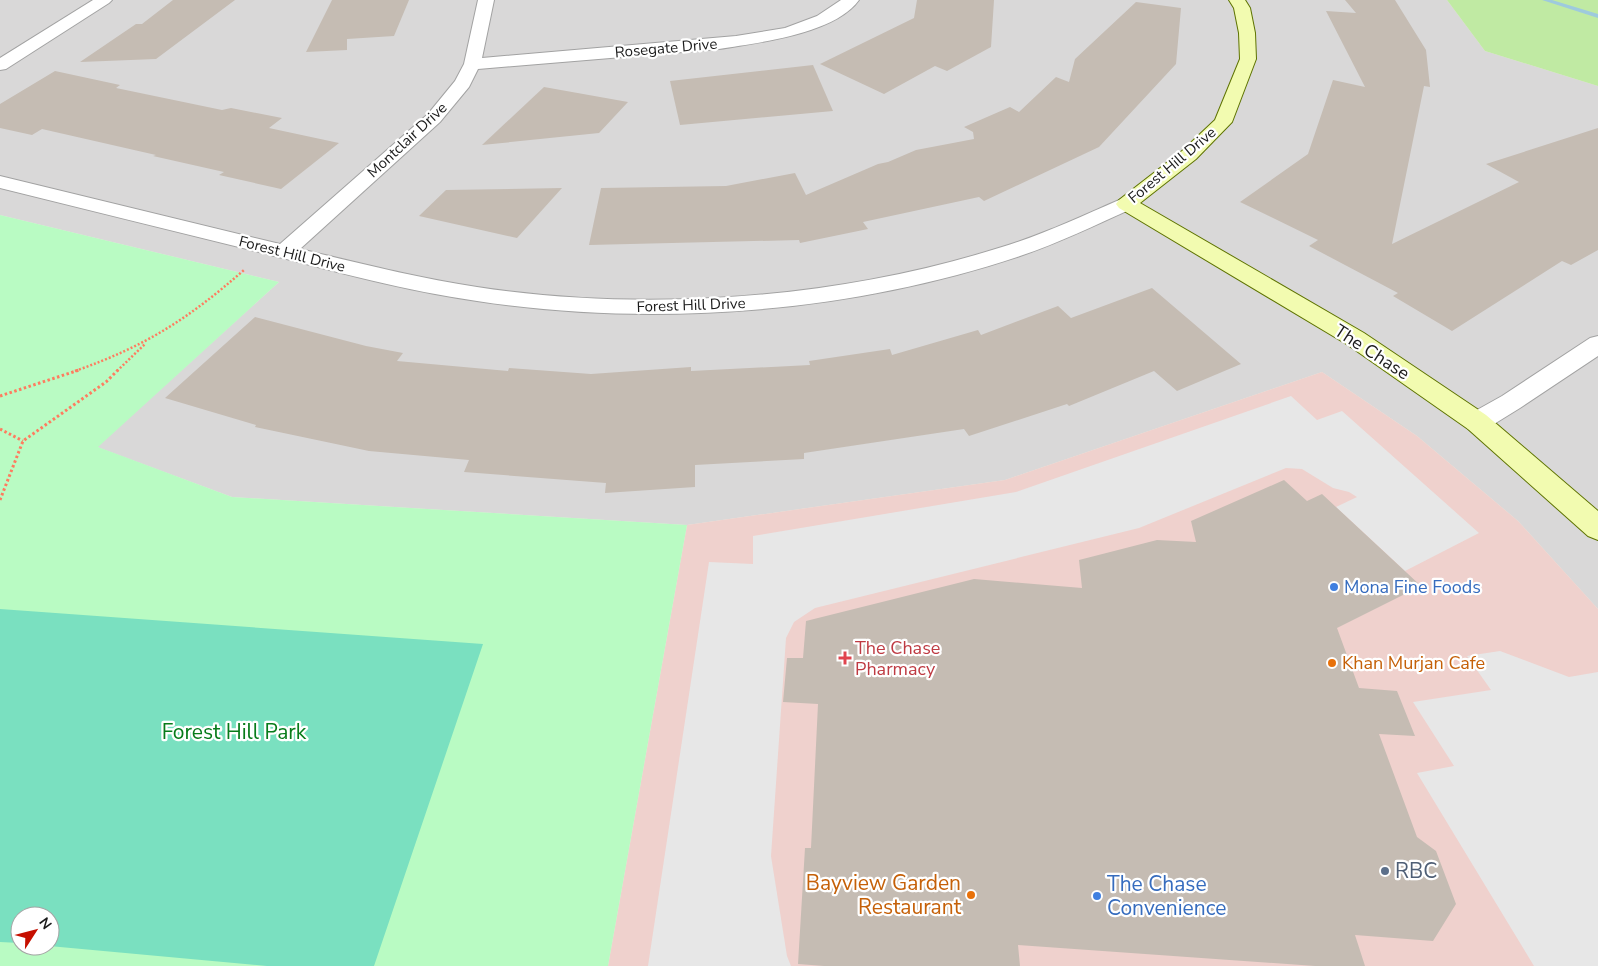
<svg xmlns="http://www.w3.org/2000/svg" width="1598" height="966" font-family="'Nunito Sans',sans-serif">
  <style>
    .residential { fill: #d9d8d8 }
    .commercial { fill: #efd1cd }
    .grass { fill: #c0eaa3 }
    .park { fill: #b9fbc3; fill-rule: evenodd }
    .pitch { fill: #7ae0c0 }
    .parking { fill: #e7e7e7 }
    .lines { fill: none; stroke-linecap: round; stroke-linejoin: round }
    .stream { fill: #9ecadd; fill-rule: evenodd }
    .building { fill: #c5bcb3 }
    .street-casing { stroke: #a2a2a2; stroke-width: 2 }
    .secondary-casing { stroke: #5e7301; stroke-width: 2 }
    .path-far1 { stroke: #fe7c5f; stroke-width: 2.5; stroke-dasharray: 2 2; stroke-linecap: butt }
    .path { stroke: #fe7c5f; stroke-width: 3; stroke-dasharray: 2.5 2.5; stroke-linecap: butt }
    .street { fill: #fff; fill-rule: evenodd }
    .secondary { fill: #f2fbb0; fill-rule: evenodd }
    .shop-dot { fill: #3f7fe0; stroke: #fff; stroke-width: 2 }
    .health-dot { fill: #e0444e; stroke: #fff; stroke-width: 2 }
    .food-dot { fill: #e8710a; stroke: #fff; stroke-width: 2 }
    .service-dot { fill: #5c6f8a; stroke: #fff; stroke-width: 2 }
    .labels { text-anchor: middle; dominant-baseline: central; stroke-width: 4.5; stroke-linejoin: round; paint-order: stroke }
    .far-street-label { font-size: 15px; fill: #1b1b1b; stroke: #fff }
    .street-label { font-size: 18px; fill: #1b1b1b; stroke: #fff }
    .shop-label { font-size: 18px; fill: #366cbe; stroke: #fff; text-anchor: start }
    .health-label { font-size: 18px; fill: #be3a42; stroke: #fff; text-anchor: start }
    .food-label { font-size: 18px; fill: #c56008; stroke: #fff; text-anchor: start }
    .near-park-label { font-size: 21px; fill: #077b1a; stroke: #fff }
    .near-service-label { font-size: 21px; fill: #4e5e75; stroke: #fff; text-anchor: start }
    .near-food-label { font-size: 21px; fill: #c56008; stroke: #fff; text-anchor: end }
    .near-shop-label { font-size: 21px; fill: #366cbe; stroke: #fff; text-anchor: start }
  </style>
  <rect width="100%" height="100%" fill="#edeae0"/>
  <polygon class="residential" points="0,0 1447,0 1485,51 1598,86 1598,609 1518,521 1417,436 1322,372 1005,480 687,525 232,497 97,447 279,282 0,215"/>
  <polygon class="commercial" points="1322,372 1417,436 1518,521 1598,609 1598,966 608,966 687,525 1005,480"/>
  <polygon class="grass" points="1447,0 1598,0 1598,86 1485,51"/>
  <path class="park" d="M0,215L279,282L98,447L232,497L687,525L608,966H0ZM20,916H50V946H20Z"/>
  <polygon class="pitch" points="0,609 483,644 374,966 267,966 49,946 50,916 20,916 20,943 0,942"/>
  <g class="parking">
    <polygon points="1291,396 1317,420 1342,411 1479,533 1405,571 1336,507 1357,497 1349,492 1333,488 1302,469 1286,468 1139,528 815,608 794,622 786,638 771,856 787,956 791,966 648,966 709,562 753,564 753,536 1016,492"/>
    <polygon points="1500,651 1569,677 1598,672 1598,966 1534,966 1417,773 1454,766 1413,702 1491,690 1467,656"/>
  </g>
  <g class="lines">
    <polygon class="stream" points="1542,0 1552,0 1598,14 1598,18"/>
  </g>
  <g class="building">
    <polygon points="173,0 235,0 156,59 80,62 136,24 142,24"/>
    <polygon points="332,0 409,0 394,36 347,39 347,50 306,52"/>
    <polygon points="917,0 994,0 991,47 947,71 935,66 884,94 820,64 914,18"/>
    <polygon points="1345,0 1395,0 1426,50 1430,87 1424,86 1392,244 1519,182 1486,164 1598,128 1598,250 1571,265 1562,261 1452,331 1393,296 1398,293 1309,246 1318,240 1240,202 1308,154 1333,80 1365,87 1326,11 1356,13"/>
    <polygon points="1136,2 1181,8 1176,64 1099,147 984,201 979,197 863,222 868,229 800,243 799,240 589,245 601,188 726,186 795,173 806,195 878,164 888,162 916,150 974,139 973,132 964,127 1010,107 1019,112 1056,77 1069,82 1075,59"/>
    <polygon points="813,65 833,111 680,125 670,81"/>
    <polygon points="55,71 120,85 116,88 222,110 231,108 282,118 269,128 339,143 281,189 219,175 224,172 153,156 156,155 42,129 32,135 0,128 0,104"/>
    <polygon points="544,87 628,102 599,133 482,145"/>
    <polygon points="562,188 517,238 419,216 446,190"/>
    <polygon points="1152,288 1241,364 1177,391 1154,371 1069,406 1067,404 969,436 964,429 804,453 804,459 695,465 695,487 605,493 606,483 464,472 469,460 369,451 255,427 256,425 165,398 255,317 366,346 403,353 397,361 508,371 509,368 591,374 691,367 691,371 810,365 809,361 890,349 892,355 978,330 981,335 1058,306 1071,318"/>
    <polygon points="1284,480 1307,501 1322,494 1421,586 1337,628 1359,688 1397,691 1415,736 1379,734 1417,837 1436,851 1456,904 1433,941 1355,935 1365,966 1315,966 1018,945 1020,966 824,966 798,964 805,848 811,848 818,704 783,702 787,658 803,658 806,621 974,579 1082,588 1079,560 1157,540 1196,542 1191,521"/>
  </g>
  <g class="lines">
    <g class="street-casing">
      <g id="street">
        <polygon points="93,0 112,0 109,3 6,69 0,70 0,58"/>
        <path d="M478,0H494L482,58L736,36L785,28L817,16L841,0H859C835,34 757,43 719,49L478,69L469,87L440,122L300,249C359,263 417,278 477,287C647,313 838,299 1002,247C1042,235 1080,217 1119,200L1126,198L1133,200L1136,204L1133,208C1096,225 1059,243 1020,256C850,313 654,328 477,301C406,291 337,272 267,254C178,232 89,210 0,188V176L280,244L428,114L455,81L464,64Z"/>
        <polygon points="1598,336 1598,356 1520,408 1486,429 1477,432 1468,429 1464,422 1468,415 1502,396 1590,338"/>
      </g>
    </g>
    <g class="secondary-casing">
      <polygon id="secondary" points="1229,0 1245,0 1250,8 1255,33 1256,59 1232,122 1196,159 1140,203 1364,333 1486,415 1598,511 1598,540 1588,536 1468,429 1348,345 1119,208 1116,204 1119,200 1182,151 1215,120 1240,59 1239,33 1234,8"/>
    </g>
    <g class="path-far1">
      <path d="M75,371C146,346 188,319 244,270"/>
      <polyline points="117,371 145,344"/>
    </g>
    <g class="path">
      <polyline points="0,396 79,370"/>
      <polyline points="0,429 23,441"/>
      <polyline points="0,500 23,441 106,382 118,370"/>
    </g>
    <use href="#street" class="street"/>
    <use href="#secondary" class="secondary"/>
  </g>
  <g class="shop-dot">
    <circle cx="1334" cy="587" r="5"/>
    <circle cx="1097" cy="896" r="5"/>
  </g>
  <path class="health-dot" d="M842.5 650.5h5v5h5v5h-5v5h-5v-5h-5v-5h5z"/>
  <g class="food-dot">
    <circle cx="1332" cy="663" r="5"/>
    <circle cx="971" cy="895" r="5"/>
  </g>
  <circle class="service-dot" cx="1385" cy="871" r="5"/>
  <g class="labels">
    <g class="far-street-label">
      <text transform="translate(666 48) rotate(-5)">Rosegate Drive</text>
      <text transform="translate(407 140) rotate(-43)">Montclair Drive</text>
      <text transform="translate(1172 165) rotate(-40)">Forest Hill Drive</text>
      <text transform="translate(292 254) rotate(14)">Forest Hill Drive</text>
      <text transform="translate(691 305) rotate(-2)">Forest Hill Drive</text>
    </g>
    <g class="street-label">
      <text transform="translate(1372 352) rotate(33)">The Chase</text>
    </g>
    <g class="shop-label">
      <text x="1344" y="587">Mona Fine Foods</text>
    </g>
    <g class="health-label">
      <text x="855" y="648">The Chase<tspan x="855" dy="21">Pharmacy</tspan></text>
    </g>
    <g class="food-label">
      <text x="1342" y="663">Khan Murjan Cafe</text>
    </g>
    <g class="near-park-label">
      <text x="234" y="732">Forest Hill Park</text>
    </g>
    <g class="near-service-label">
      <text x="1395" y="871">RBC</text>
    </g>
    <g class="near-food-label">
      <text x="961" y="883">Bayview Garden<tspan x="961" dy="24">Restaurant</tspan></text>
    </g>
    <g class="near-shop-label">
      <text x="1107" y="884">The Chase<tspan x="1107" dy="24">Convenience</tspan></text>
    </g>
  </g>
  <g transform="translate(35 931) rotate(54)"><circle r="24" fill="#ffffff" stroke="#a4a4a4"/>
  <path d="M0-4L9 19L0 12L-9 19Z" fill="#c60f00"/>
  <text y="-8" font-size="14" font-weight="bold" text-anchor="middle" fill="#1b1b1b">N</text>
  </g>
</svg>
